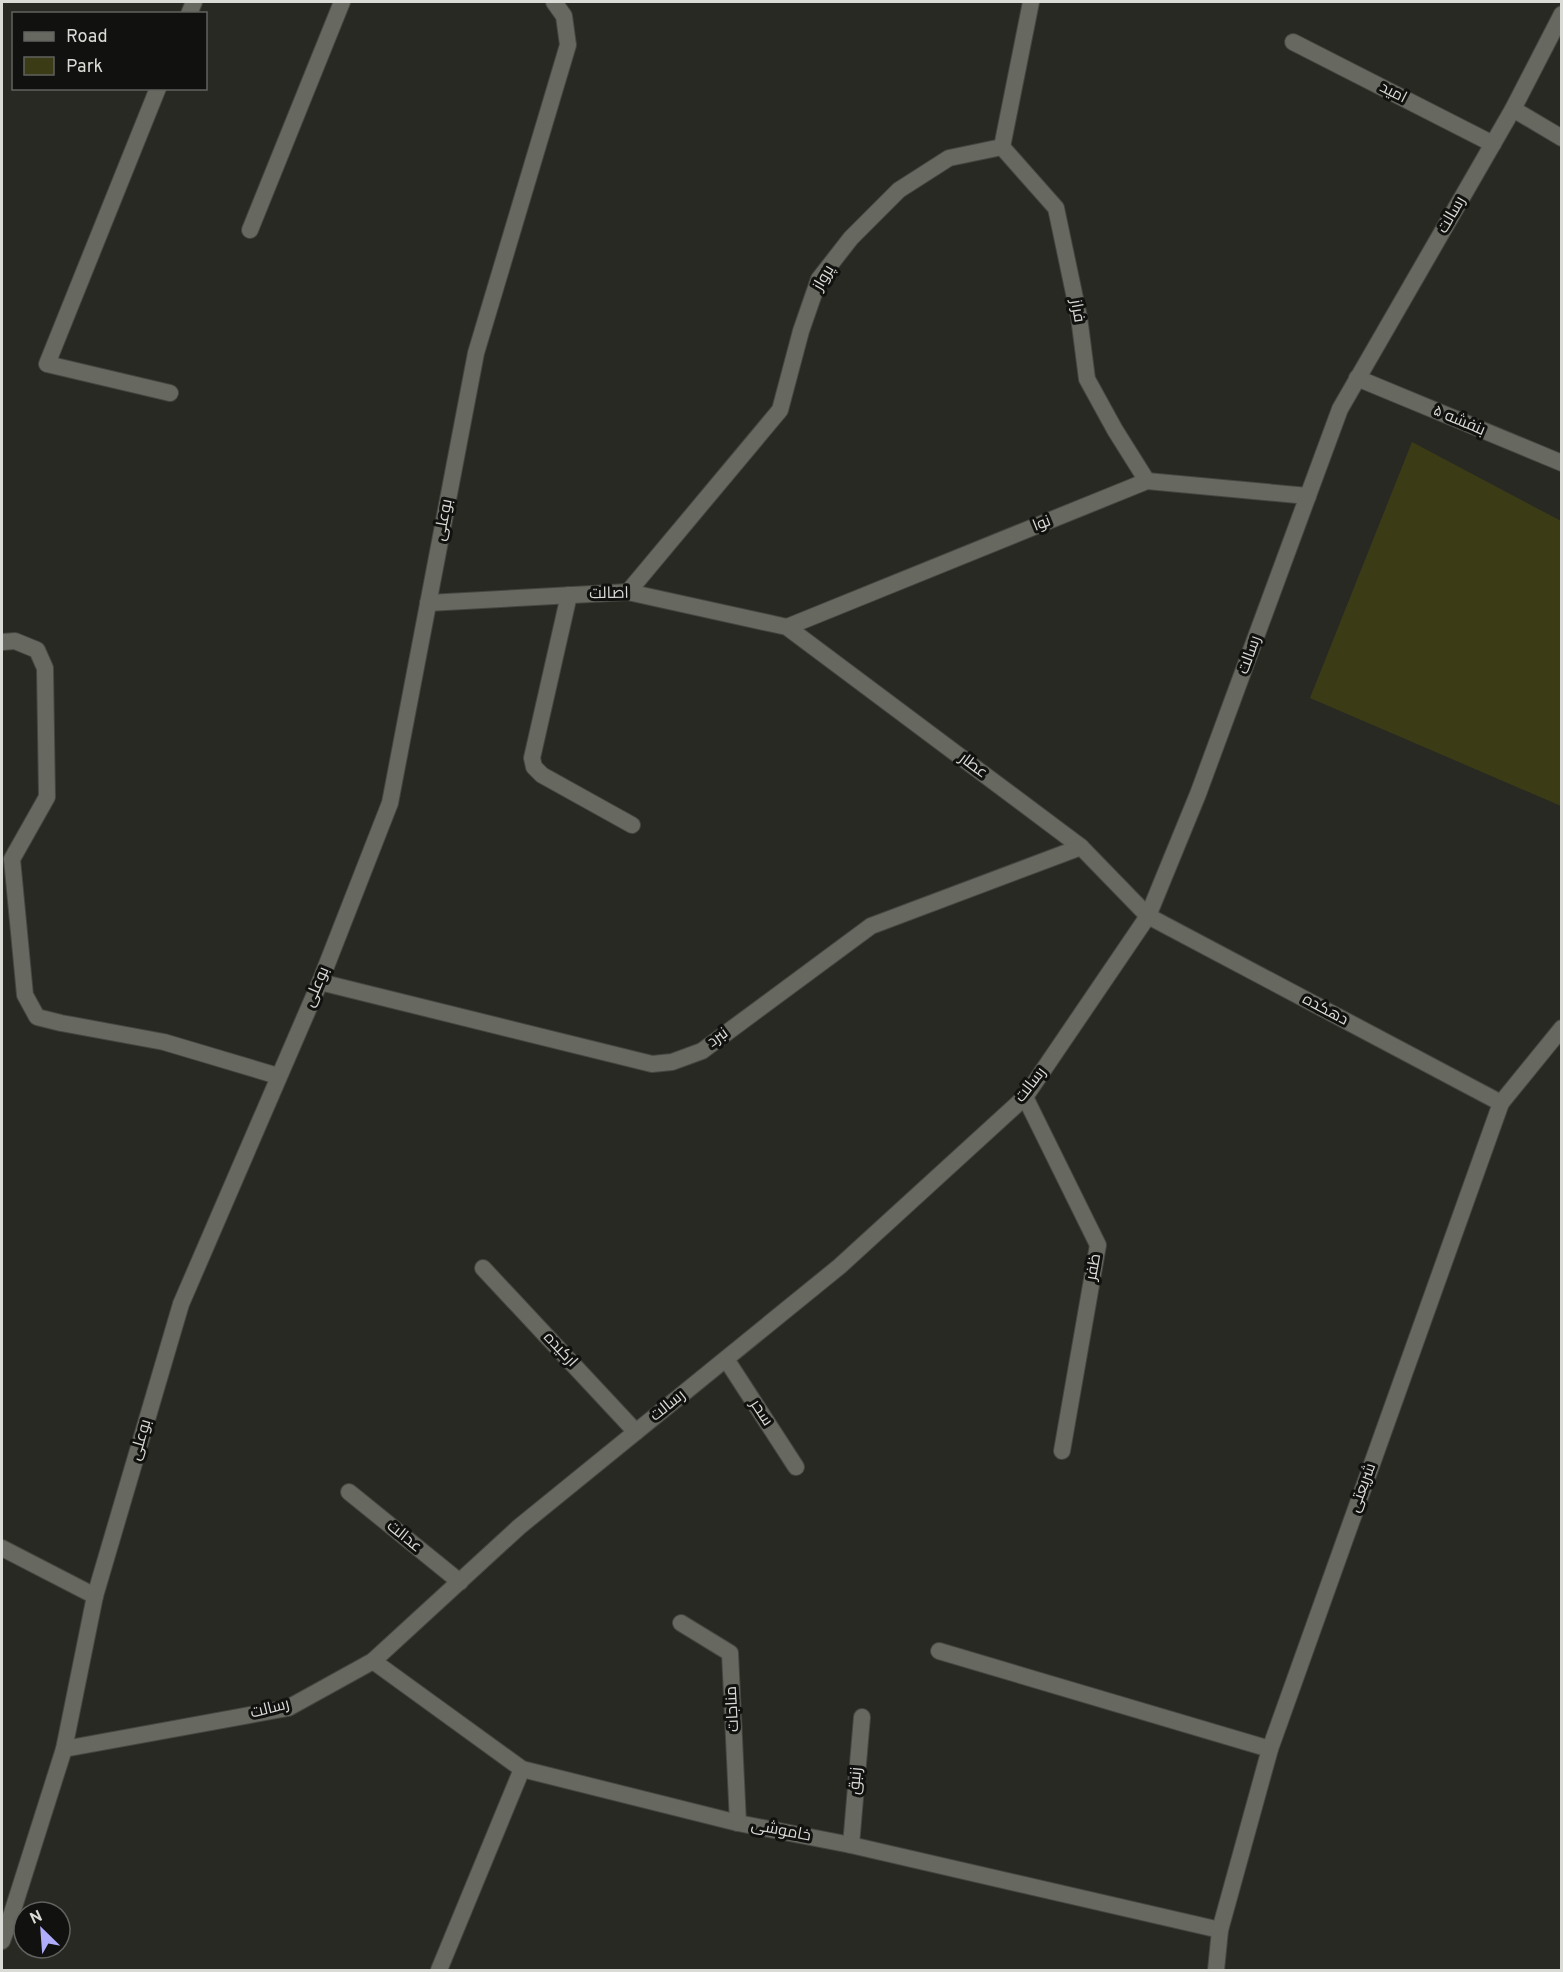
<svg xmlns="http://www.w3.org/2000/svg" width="1563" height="1972" font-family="Overpass,Cairo,sans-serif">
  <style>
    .green { fill: #3b3c16 }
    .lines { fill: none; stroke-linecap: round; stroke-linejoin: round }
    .minor-casing { stroke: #464641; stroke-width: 18 }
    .minor { stroke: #676860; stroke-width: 16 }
    .labels { text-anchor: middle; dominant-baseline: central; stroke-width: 6; stroke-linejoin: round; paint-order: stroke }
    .street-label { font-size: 16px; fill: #dadad6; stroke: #11120f }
  </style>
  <rect width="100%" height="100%" fill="#292923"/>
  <polygon class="green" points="1412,442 1561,521 1561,806 1310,698"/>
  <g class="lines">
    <g class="minor-casing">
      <g id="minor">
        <polyline points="189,14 194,2"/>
        <polyline points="1293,42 1493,144"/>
        <polyline points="158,88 47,364 170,393"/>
        <polyline points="1513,109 1562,138"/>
        <polyline points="1002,147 1056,208 1079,317 1087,379 1115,430 1147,481"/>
        <polyline points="250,230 342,2"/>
        <polyline points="1357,378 1562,463"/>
        <polyline points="628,592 780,410 801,331 819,279 851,238 899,190 949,158 1002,147 1031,2"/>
        <polyline points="569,595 532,758 534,767 542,775 632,825"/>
        <polyline points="428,603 628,592 787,627 1081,847 1148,916 1501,1103"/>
        <polyline points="787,627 1147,481 1308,496"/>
        <polyline points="2,642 15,641 37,650 45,668 47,797 12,859 25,995 37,1017 61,1023 164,1042 278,1076"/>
        <polyline points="320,982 652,1064 672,1062 702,1051 871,926 1081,847"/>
        <polyline points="1025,1097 1098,1245 1062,1451"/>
        <polyline points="483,1268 636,1432"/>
        <polyline points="726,1359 796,1467"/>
        <polyline points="349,1492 460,1582"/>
        <polyline points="2,1548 95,1596"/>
        <polyline points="681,1623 730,1653 738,1823"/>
        <polyline points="939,1651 1270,1749"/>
        <polyline points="373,1661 522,1769 738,1823 851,1845 1220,1930"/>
        <polyline points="64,1749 288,1708 373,1661 519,1527 840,1266 1025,1097 1148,916 1198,794 1340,409 1513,109 1562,14"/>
        <polyline points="851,1845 862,1717"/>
        <polyline points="2,1941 12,1913 64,1749 95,1596 181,1304 320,982 390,803 476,353 568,45 564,16 554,2"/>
        <polyline points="439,1970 522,1769"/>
        <polyline points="1216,1970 1220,1930 1270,1749 1501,1103 1562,1028"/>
      </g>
    </g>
    <use href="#minor" class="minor"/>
  </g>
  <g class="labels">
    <g class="street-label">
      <text transform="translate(1393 93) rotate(27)">امید</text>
      <text transform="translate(1452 215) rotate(-60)">رسالت</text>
      <text transform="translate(824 278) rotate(-60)">پرواز</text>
      <text transform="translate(1077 311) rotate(80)">فراز</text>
      <text transform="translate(1459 421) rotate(23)">بنفشه ۵</text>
      <text transform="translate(444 520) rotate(-79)">بوعلی</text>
      <text transform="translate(1042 524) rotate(-22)">نوا</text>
      <text transform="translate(609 594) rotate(-1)">اصالت</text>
      <text transform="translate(1250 655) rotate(-70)">رسالت</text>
      <text transform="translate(973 766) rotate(37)">عطار</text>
      <text transform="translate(317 987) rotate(-67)">بوعلی</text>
      <text transform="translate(1325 1010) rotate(28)">دهکده</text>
      <text transform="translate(718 1038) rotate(-36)">نبرد</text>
      <text transform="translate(1031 1085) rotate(-52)">رسالت</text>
      <text transform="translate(1094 1267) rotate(-80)">ظفر</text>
      <text transform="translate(560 1350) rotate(47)">ارکیده</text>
      <text transform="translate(668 1406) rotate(-39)">رسالت</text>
      <text transform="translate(761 1413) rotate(57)">سحر</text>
      <text transform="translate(141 1440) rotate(-74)">بوعلی</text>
      <text transform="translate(1363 1488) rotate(-70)">شریعتی</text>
      <text transform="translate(404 1537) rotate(39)">عدالت</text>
      <text transform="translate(270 1709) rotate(-14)">رسالت</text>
      <text transform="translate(733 1709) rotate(-93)">مناجات</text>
      <text transform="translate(856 1781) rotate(-85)">زنبق</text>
      <text transform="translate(781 1831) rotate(11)">خاموشی</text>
    </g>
  </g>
  <rect width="1563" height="1972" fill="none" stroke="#dadad6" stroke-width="6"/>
  <rect x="12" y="12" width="195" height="78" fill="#11120f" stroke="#61625f" stroke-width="1.5"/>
  <rect x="24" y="32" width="30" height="9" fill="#676860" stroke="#61625f" stroke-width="1.5"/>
  <text x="66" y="42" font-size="18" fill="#dadad6">Road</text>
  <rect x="24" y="57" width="30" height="18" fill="#3b3c16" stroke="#61625f" stroke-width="1.5"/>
  <text x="66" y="72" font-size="18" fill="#dadad6">Park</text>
  <g transform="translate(42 1930) rotate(335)"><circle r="28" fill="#11120f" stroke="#61625f" stroke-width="1.5"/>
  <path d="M0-4.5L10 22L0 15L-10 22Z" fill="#b0aefa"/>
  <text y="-9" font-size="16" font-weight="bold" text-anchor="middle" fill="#dadad6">N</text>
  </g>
</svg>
